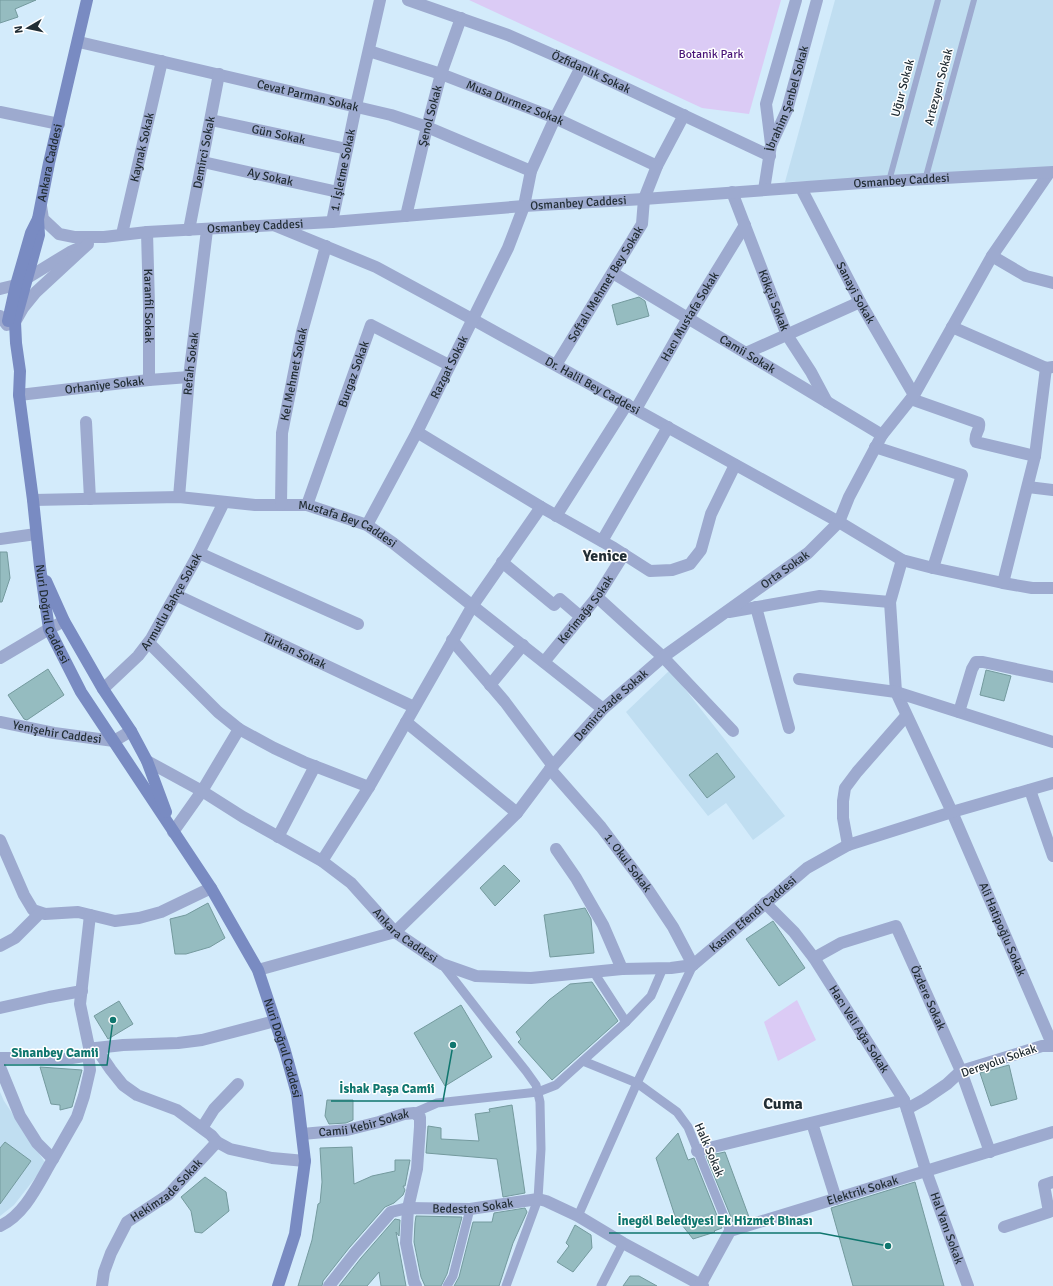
<svg xmlns="http://www.w3.org/2000/svg" width="1053" height="1286" font-family="Signika,sans-serif">
  <style>
    .built { fill: #c0def1 }
    .green { fill: #dbcbf5 }
    .building { fill: #95bcc0; stroke: #749a9e }
    .lines { fill: none; stroke-linecap: round; stroke-linejoin: round }
    .service { stroke: #9daacf; stroke-width: 6 }
    .pedestrian { stroke: #9daacf; stroke-width: 9 }
    .minor { stroke: #9daacf; stroke-width: 12 }
    .tertiary { stroke: #9daacf; stroke-width: 12 }
    .secondary { stroke: #798bc2; stroke-width: 12 }
    .labels { text-anchor: middle; dominant-baseline: central; stroke-width: 3; stroke-linejoin: round; paint-order: stroke }
    .park-label { font-size: 12px; fill: #491578; stroke: #fff }
    .street-label { font-size: 12px; fill: #222e35; stroke: #fff }
    .district-label { font-size: 16px; font-weight: bold; fill: #222e35; stroke: #fff }
    .leader { fill: none; stroke: #0f766e; stroke-width: 1.5 }
    .callout-dot { fill: #0f766e; stroke: #fff; stroke-width: 1.5 }
    .callout-label { font-size: 13px; text-anchor: middle; font-weight: bold; fill: #0f766e; stroke: #fff; stroke-width: 3; stroke-linejoin: round; paint-order: stroke }
  </style>
  <rect width="100%" height="100%" fill="#d3ebfb"/>
  <g class="built">
    <polygon points="835,0 1053,0 1053,172 785,182"/>
    <polygon points="670,670 785,816 753,840 726,803 708,816 626,712"/>
    <polygon points="0,1092 4,1101 46,1164 14,1205 0,1216"/>
  </g>
  <g class="green">
    <polygon points="469,0 781,0 749,114 702,108"/>
    <polygon points="797,1000 816,1040 778,1061 764,1022"/>
  </g>
  <g class="building">
    <polygon points="0,0 36,0 15,9 18,17 0,23"/>
    <polygon points="639,297 645,301 649,316 617,325 612,305"/>
    <polygon points="0,552 7,552 10,578 2,602 0,602"/>
    <polygon points="48,669 64,695 27,720 24,719 8,695"/>
    <polygon points="986,670 1011,676 1004,701 980,695"/>
    <polygon points="717,753 735,777 707,798 689,775"/>
    <polygon points="504,865 520,881 495,906 480,888"/>
    <polygon points="208,903 225,938 210,947 186,954 175,954 170,919 186,915"/>
    <polygon points="585,908 591,919 594,953 550,957 544,915"/>
    <polygon points="773,921 805,968 779,986 746,939"/>
    <polygon points="592,982 618,1021 552,1080 518,1042 521,1039 516,1032 549,1000 570,984"/>
    <polygon points="119,1001 133,1024 108,1039 94,1016"/>
    <polygon points="461,1005 492,1057 445,1086 414,1033"/>
    <polygon points="1009,1065 1017,1099 991,1106 980,1073"/>
    <polygon points="40,1067 82,1070 72,1107 60,1110 60,1105 51,1104"/>
    <polygon points="327,1100 353,1100 353,1120 346,1123 329,1124 325,1116"/>
    <polygon points="512,1105 525,1193 503,1197 497,1159 426,1153 428,1126 441,1128 441,1139 479,1141 475,1114 490,1112 489,1109"/>
    <polygon points="678,1133 688,1160 694,1158 722,1228 714,1231 715,1232 693,1239 675,1216 656,1158"/>
    <polygon points="5,1142 31,1161 0,1204 0,1148"/>
    <polygon points="352,1147 354,1184 372,1176 395,1171 395,1160 410,1160 405,1186 403,1186 405,1190 403,1195 394,1203 385,1207 349,1248 323,1281 322,1286 298,1286 312,1240 318,1204 320,1203 322,1182 320,1148"/>
    <polygon points="725,1152 749,1217 733,1222 706,1156"/>
    <polygon points="205,1177 226,1192 229,1211 202,1233 195,1232 191,1211 181,1197"/>
    <polygon points="915,1182 944,1286 853,1286 831,1208"/>
    <polygon points="525,1208 527,1212 513,1243 499,1286 454,1286 459,1277 473,1222 492,1222 494,1213"/>
    <polygon points="416,1216 462,1217 447,1274 441,1286 425,1286 421,1277 414,1242 415,1223"/>
    <polygon points="395,1219 400,1220 399,1236 396,1232 406,1286 381,1286 379,1272 367,1286 339,1286 361,1258"/>
    <polygon points="575,1225 591,1235 592,1248 573,1272 557,1262 569,1246 566,1243"/>
    <polygon points="630,1276 639,1276 657,1286 623,1286"/>
  </g>
  <g class="lines">
    <g class="service">
      <polyline points="925,180 974,0"/>
      <polyline points="889,181 938,0"/>
    </g>
    <g class="pedestrian">
      <polyline points="442,964 490,1026 526,1071 536,1085 540,1102 541,1149 538,1199 506,1286"/>
      <polyline points="593,971 626,1022"/>
      <polyline points="583,1061 637,1083 677,1112 688,1127 730,1231"/>
      <polyline points="414,1113 437,1103 538,1092 556,1085 626,1022 651,996 663,968"/>
      <polyline points="578,1216 637,1083 693,965"/>
      <polyline points="447,1286 453,1276 470,1209"/>
      <polyline points="601,1286 623,1243"/>
    </g>
    <g class="minor">
      <path id="s1" d="M408,0L508,35L581,67L770,156"/>
      <path id="s2" d="M79,42L391,115L427,127L531,171"/>
      <path id="s3" d="M369,51L441,74L555,118L657,166"/>
      <polyline points="0,112 59,124"/>
      <path id="s4" d="M211,120L347,149"/>
      <path id="s5" d="M203,162L338,192"/>
      <path id="s6" d="M801,188L860,302L914,395"/>
      <path id="s7" d="M732,192L787,335L811,372L827,402"/>
      <path id="s8" d="M406,216L427,127L441,74L461,18"/>
      <path id="s9" d="M332,222L356,106L380,0"/>
      <path id="s10" d="M276,226L376,267L472,319L839,522L902,560L933,568L1003,583L1032,588H1053"/>
      <path id="s11" d="M189,230L219,74"/>
      <path id="s12" d="M147,232L149,305V380"/>
      <path id="s13" d="M122,234L162,61"/>
      <polyline points="992,256 1026,276 1053,283"/>
      <path id="s14" d="M613,273L882,435"/>
      <polyline points="952,327 1046,368 1053,367"/>
      <polyline points="746,353 860,302"/>
      <path id="s15" d="M556,365L642,224L644,199L657,166L684,115"/>
      <path id="s16" d="M19,395L149,380L189,377"/>
      <path d="M911,399L979,423C981,430 973,435 976,442L1035,456"/>
      <path id="s17" d="M636,409L688,318L745,225"/>
      <polyline points="86,422 90,499"/>
      <polyline points="417,432 541,507 614,548 650,571 672,570 690,564 701,550 711,514 735,465"/>
      <polyline points="875,447 962,475 933,568"/>
      <polyline points="1028,487 1053,490"/>
      <path id="s18" d="M179,497L189,377L207,230"/>
      <path id="s19" d="M33,500L179,497L255,505H307L367,525L393,543L603,709"/>
      <path id="s20" d="M281,505L282,433L302,332L326,246"/>
      <path id="s21" d="M307,505L371,325L449,365"/>
      <polyline points="556,516 627,404"/>
      <path id="s22" d="M367,525L417,432L508,248L524,206L531,171L555,118L581,67"/>
      <polyline points="0,539 36,534"/>
      <polyline points="602,541 668,427"/>
      <polyline points="199,553 358,624"/>
      <path id="s23" d="M902,560L890,602L896,692L952,812L1053,1046"/>
      <polyline points="502,562 554,605 560,599 581,617"/>
      <polyline points="1003,583 1035,456 1046,368"/>
      <path id="s24" d="M176,595L414,707"/>
      <polyline points="597,597 663,657 733,731"/>
      <polyline points="756,607 789,728"/>
      <polyline points="729,612 820,596 890,602"/>
      <polyline points="49,629 64,621"/>
      <polyline points="452,640 505,702 553,766"/>
      <polyline points="149,643 218,712 239,729 274,748 304,762 369,787"/>
      <path id="s25" d="M544,662L597,597L624,554"/>
      <polyline points="799,679 896,692 1053,742"/>
      <polyline points="490,685 523,645"/>
      <path id="s26" d="M103,689L138,656L151,639L199,553L224,502"/>
      <polyline points="959,712 972,669 976,662 983,662 1053,677"/>
      <polyline points="406,722 517,813"/>
      <polyline points="114,741 131,731"/>
      <path id="s27" d="M550,769L601,827L647,888L673,927L693,965"/>
      <polyline points="1030,790 1053,856"/>
      <polyline points="173,832 202,791 239,729"/>
      <polyline points="278,837 315,766"/>
      <polyline points="0,840 24,895 33,910 45,914 78,912 115,921 139,918 161,912 211,888"/>
      <polyline points="848,845 843,818 843,801 845,788 857,772 906,716"/>
      <polyline points="556,849 576,878 603,925 622,969"/>
      <polyline points="322,861 369,787 473,605 541,507"/>
      <path id="s28" d="M765,903L794,932L814,958L904,1100L926,1171L968,1286"/>
      <polyline points="90,915 80,1004 90,1052"/>
      <polyline points="0,946 15,938 40,913"/>
      <path id="s29" d="M814,958L841,943L896,926L961,1071L990,1152"/>
      <path id="s30" d="M258,970L395,932L517,813L550,769L603,709L663,657L808,553L839,522L849,497L882,435L914,395L992,256L1049,173"/>
      <polyline points="0,1008 49,997 82,991"/>
      <polyline points="96,1048 111,1070 123,1085 137,1095 177,1110 211,1135 217,1142 230,1149 272,1158 305,1161"/>
      <polyline points="0,1058 21,1058 60,1060 84,1056 96,1048 123,1045 178,1043 202,1040 275,1021"/>
      <path d="M0,1067L20,1116L37,1143L53,1159C39,1182 26,1214 0,1226"/>
      <polyline points="907,1109 925,1099 947,1084 961,1071 1042,1046 1053,1046"/>
      <polyline points="812,1123 836,1199"/>
      <polyline points="202,1128 214,1109 238,1084"/>
      <path id="s31" d="M302,1134L347,1130L379,1122L404,1114L414,1113L420,1117V1127L417,1169L408,1208L406,1243L414,1282L416,1286"/>
      <polyline points="697,1151 904,1100"/>
      <polyline points="53,1159 77,1117 84,1096 90,1070 88,1054"/>
      <polyline points="1004,1227 1049,1212 1044,1185 1053,1182"/>
      <path id="s32" d="M701,1284L730,1231L1053,1132"/>
      <path id="s33" d="M102,1286L104,1272L111,1253L127,1222L168,1195L217,1142"/>
      <path id="s34" d="M329,1286L355,1253L391,1212L408,1208L470,1209L538,1199L546,1201L578,1216L623,1243L703,1286"/>
    </g>
    <g class="tertiary">
      <polyline points="771,144 766,104 796,0"/>
      <path id="s35" d="M764,190L771,145L787,110L817,0"/>
      <path id="s36" d="M41,206L43,219L59,234L74,237H104L147,232L332,222L524,206L644,199L889,181L1053,172"/>
      <polyline points="0,289 16,285 70,252 79,248"/>
      <polyline points="0,316 7,325 15,322 23,308 36,292 88,244"/>
      <polyline points="0,658 49,629"/>
      <path id="s37" d="M0,722L54,733L114,741"/>
      <path id="s38" d="M147,761L202,791L243,817L322,861L351,883L395,932L442,964L476,976L531,978L622,969L671,968L693,965L807,868L848,845L952,812L1053,783"/>
      <polyline points="700,1286 701,1284"/>
    </g>
    <g class="secondary">
      <path id="s39" d="M38,219L39,235L15,322L16,343L20,371L19,395L33,500L40,567L49,629L81,692L211,888L258,970L285,1051L297,1094L305,1161L295,1234L278,1286"/>
      <path id="s40" d="M8,321L16,285L31,233L38,219L49,163L87,0"/>
      <polyline points="46,581 64,621 103,689 131,731 147,761 166,812"/>
    </g>
  </g>
  <g class="labels">
    <g class="park-label">
      <text x="711" y="54">Botanik Park</text>
    </g>
    <g class="street-label">
      <text stroke="none"><textPath href="#s1" startOffset="197">Özfidanlık Sokak</textPath></text>
      <text stroke="none"><textPath href="#s35" startOffset="95">İbrahim Şenbel Sokak</textPath></text>
      <text transform="translate(939 87) rotate(-75)">Artezyen Sokak</text>
      <text transform="translate(903 88) rotate(-75)">Uğur Sokak</text>
      <text stroke="none"><textPath href="#s2" startOffset="235">Cevat Parman Sokak</textPath></text>
      <text stroke="none"><textPath href="#s3" startOffset="155">Musa Durmez Sokak</textPath></text>
      <text stroke="none"><textPath href="#s8" startOffset="103">Şenol Sokak</textPath></text>
      <text stroke="none"><textPath href="#s4" startOffset="69">Gün Sokak</textPath></text>
      <text stroke="none"><textPath href="#s13" startOffset="89">Kaynak Sokak</textPath></text>
      <text stroke="none"><textPath href="#s11" startOffset="79">Demirci Sokak</textPath></text>
      <text stroke="none"><textPath href="#s40" startOffset="164">Ankara Caddesi</textPath></text>
      <text stroke="none"><textPath href="#s9" startOffset="53">1. İşletme Sokak</textPath></text>
      <text stroke="none"><textPath href="#s5" startOffset="69">Ay Sokak</textPath></text>
      <text stroke="none"><textPath href="#s36" startOffset="880">Osmanbey Caddesi</textPath></text>
      <text stroke="none"><textPath href="#s36" startOffset="556">Osmanbey Caddesi</textPath></text>
      <text stroke="none"><textPath href="#s36" startOffset="232">Osmanbey Caddesi</textPath></text>
      <text stroke="none"><textPath href="#s15" startOffset="95">Softalı Mehmet Bey Sokak</textPath></text>
      <text stroke="none"><textPath href="#s6" startOffset="118">Sanayi Sokak</textPath></text>
      <text stroke="none"><textPath href="#s7" startOffset="116">Kökçü Sokak</textPath></text>
      <text stroke="none"><textPath href="#s12" startOffset="74">Karanfil Sokak</textPath></text>
      <text stroke="none"><textPath href="#s17" startOffset="107">Hacı Mustafa Sokak</textPath></text>
      <text stroke="none"><textPath href="#s14" startOffset="157">Camii Sokak</textPath></text>
      <text stroke="none"><textPath href="#s18" startOffset="134">Refah Sokak</textPath></text>
      <text stroke="none"><textPath href="#s22" startOffset="178">Razgat Sokak</textPath></text>
      <text stroke="none"><textPath href="#s20" startOffset="132">Kel Mehmet Sokak</textPath></text>
      <text stroke="none"><textPath href="#s21" startOffset="139">Burgaz Sokak</textPath></text>
      <text stroke="none"><textPath href="#s16" startOffset="86">Orhaniye Sokak</textPath></text>
      <text stroke="none"><textPath href="#s10" startOffset="355">Dr. Halil Bey Caddesi</textPath></text>
      <text stroke="none"><textPath href="#s19" startOffset="319">Mustafa Bey Caddesi</textPath></text>
      <text stroke="none"><textPath href="#s30" startOffset="677">Orta Sokak</textPath></text>
      <text stroke="none"><textPath href="#s26" startOffset="112">Armutlu Bahçe Sokak</textPath></text>
      <text stroke="none"><textPath href="#s25" startOffset="67">Kerimağa Sokak</textPath></text>
      <text stroke="none"><textPath href="#s39" startOffset="402">Nuri Doğrul Caddesi</textPath></text>
      <text stroke="none"><textPath href="#s24" startOffset="131">Türkan Sokak</textPath></text>
      <text stroke="none"><textPath href="#s30" startOffset="456">Demircizade Sokak</textPath></text>
      <text stroke="none"><textPath href="#s37" startOffset="58">Yenişehir Caddesi</textPath></text>
      <text stroke="none"><textPath href="#s27" startOffset="122">1. Okul Sokak</textPath></text>
      <text stroke="none"><textPath href="#s38" startOffset="693">Kasım Efendi Caddesi</textPath></text>
      <text stroke="none"><textPath href="#s23" startOffset="394">Ali Hatipoğlu Sokak</textPath></text>
      <text stroke="none"><textPath href="#s38" startOffset="314">Ankara Caddesi</textPath></text>
      <text stroke="none"><textPath href="#s29" startOffset="167">Özdere Sokak</textPath></text>
      <text stroke="none"><textPath href="#s28" startOffset="158">Hacı Veli Ağa Sokak</textPath></text>
      <text stroke="none"><textPath href="#s39" startOffset="898">Nuri Doğrul Caddesi</textPath></text>
      <text transform="translate(999 1061) rotate(-19)">Dereyolu Sokak</text>
      <text stroke="none"><textPath href="#s31" startOffset="63">Camii Kebir Sokak</textPath></text>
      <text transform="translate(709 1150) rotate(67)">Halk Sokak</text>
      <text stroke="none"><textPath href="#s33" startOffset="120">Hekimzade Sokak</textPath></text>
      <text stroke="none"><textPath href="#s32" startOffset="199">Elektrik Sokak</textPath></text>
      <text stroke="none"><textPath href="#s34" startOffset="179">Bedesten Sokak</textPath></text>
      <text stroke="none"><textPath href="#s28" startOffset="377">Hal Yanı Sokak</textPath></text>
    </g>
    <g class="district-label">
      <text x="605" y="556">Yenice</text>
      <text x="783" y="1104">Cuma</text>
    </g>
  </g>
  <path class="leader" d="M113 1020L107 1065H4M453 1045L443 1101H331M888 1246L820 1233H609"/>
  <g class="callout-dot">
    <circle cx="113" cy="1020" r="4"/>
    <circle cx="453" cy="1045" r="4"/>
    <circle cx="888" cy="1246" r="4"/>
  </g>
  <g class="callout-label">
    <text x="55" y="1057">Sinanbey Camii</text>
    <text x="387" y="1093">İshak Paşa Camii</text>
    <text x="715" y="1225">İnegöl Belediyesi Ek Hizmet Binası</text>
  </g>
  <g transform="translate(28 28) rotate(261)" stroke="#ffffff" stroke-width="3" paint-order="stroke">
  <path d="M0-3L7 15L0 10L-7 15Z" fill="#222e35"/>
  <text y="-6" font-size="11" font-weight="bold" text-anchor="middle" fill="#222e35">N</text>
  </g>
</svg>
